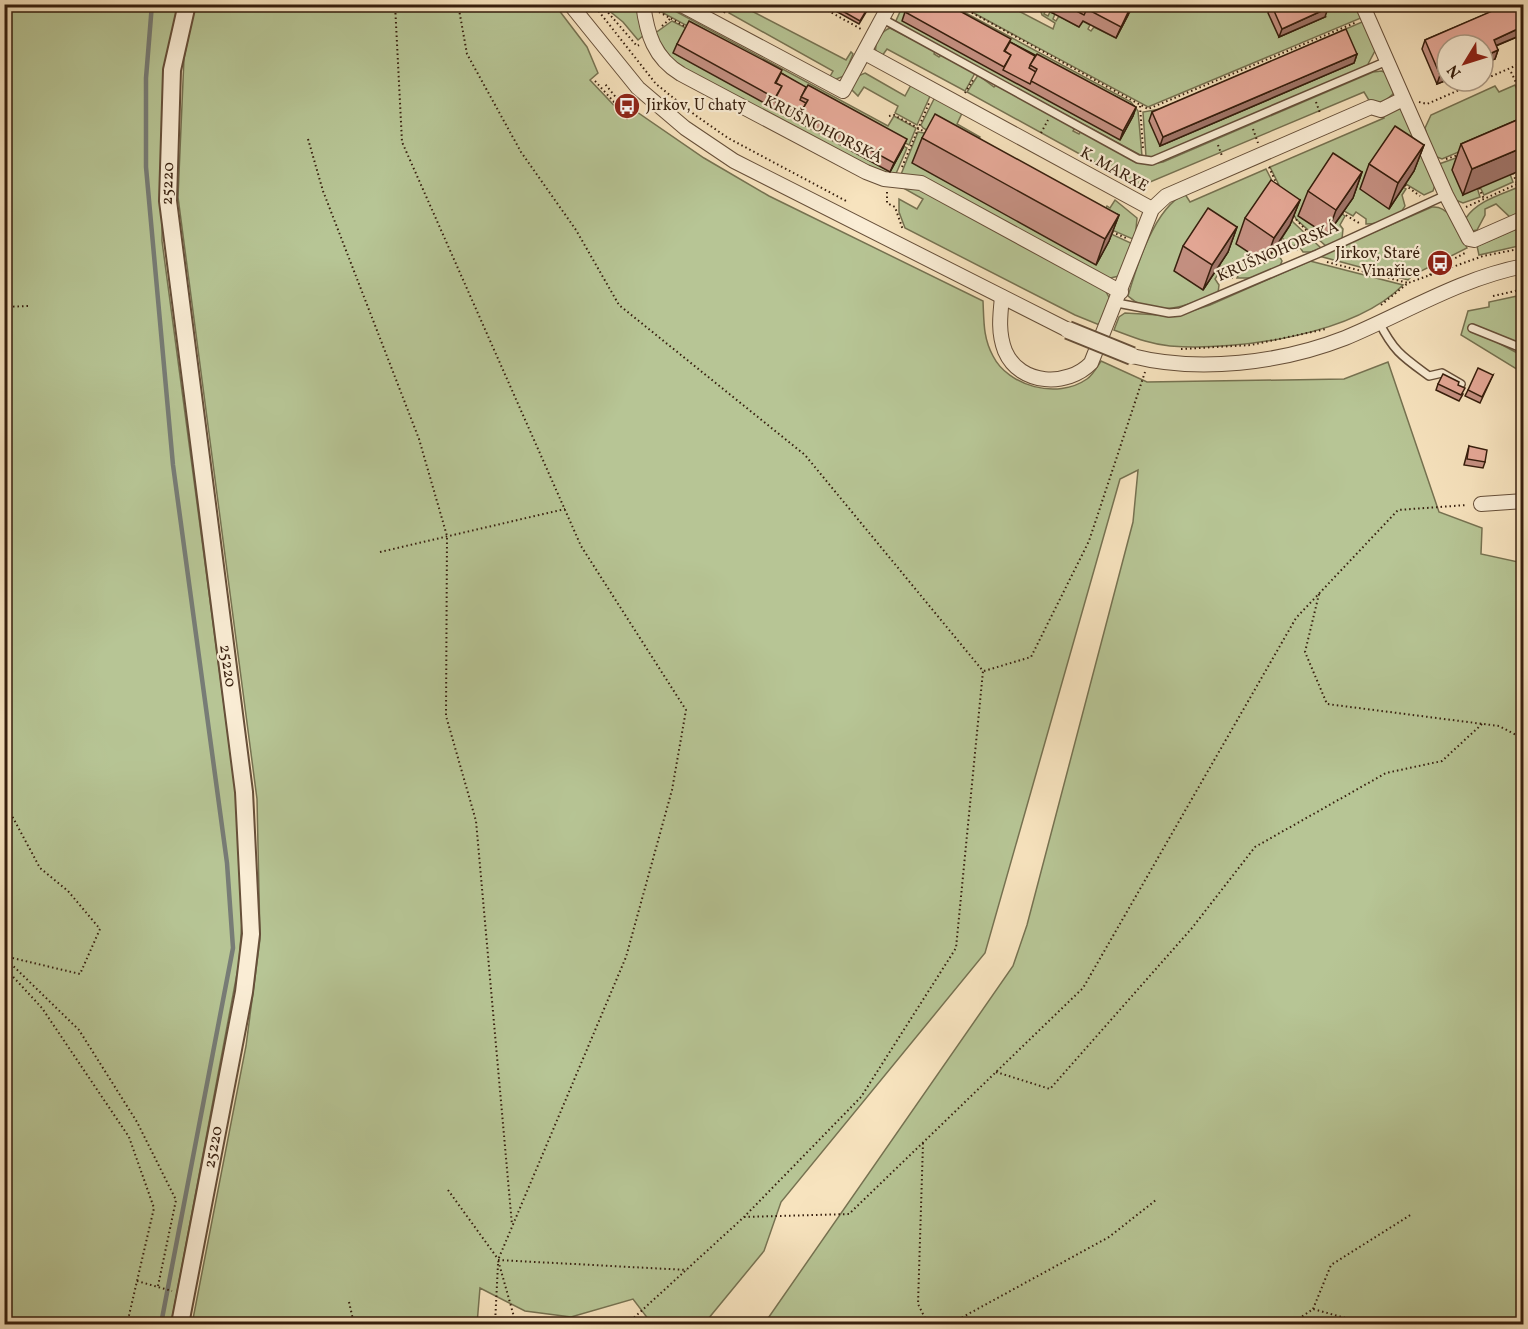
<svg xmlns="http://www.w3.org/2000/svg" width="1528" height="1329" font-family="Vollkorn,serif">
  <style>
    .green { fill: #b7c595; stroke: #767251; stroke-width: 1.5 }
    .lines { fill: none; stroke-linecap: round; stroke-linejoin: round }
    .stream { stroke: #777c76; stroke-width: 4.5 }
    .service-casing { stroke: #664f39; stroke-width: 10 }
    .minor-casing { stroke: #664f39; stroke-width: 16 }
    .tertiary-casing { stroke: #664f39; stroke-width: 20 }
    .path { stroke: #361e0d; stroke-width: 2; stroke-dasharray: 1.5 3; stroke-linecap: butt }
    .service { stroke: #faedd5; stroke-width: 7 }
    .minor { stroke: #faedd5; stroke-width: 14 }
    .tertiary { stroke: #faedd5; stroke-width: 16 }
    .tertiary-bridge-casing { stroke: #664f39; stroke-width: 20; stroke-linecap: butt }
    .tertiary-bridge { stroke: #faedd5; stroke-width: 16 }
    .wall { fill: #c69183; stroke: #361e0d; stroke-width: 1.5 }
    .shaded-wall { fill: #a1766a; stroke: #361e0d; stroke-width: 1.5 }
    .building { fill: #e6a998; stroke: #361e0d; stroke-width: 1.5 }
    .labels { text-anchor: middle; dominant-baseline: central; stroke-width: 4.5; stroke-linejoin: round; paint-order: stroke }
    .poi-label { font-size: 16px; fill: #361e0d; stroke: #faedd5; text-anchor: start }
    .street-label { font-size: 16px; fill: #361e0d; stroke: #faedd5 }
  </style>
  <rect width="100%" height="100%" fill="#f7e3be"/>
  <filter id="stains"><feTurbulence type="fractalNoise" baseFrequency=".00333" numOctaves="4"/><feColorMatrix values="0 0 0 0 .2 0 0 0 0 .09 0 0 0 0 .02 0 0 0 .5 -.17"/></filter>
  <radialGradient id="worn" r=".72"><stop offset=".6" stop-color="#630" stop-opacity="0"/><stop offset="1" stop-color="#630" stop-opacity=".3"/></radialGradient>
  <g class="green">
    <polygon points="5,5 181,5 163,87 162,241 236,795 242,922 239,963 171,1324 5,1324"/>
    <path d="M195,5H555L587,47L598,73L590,80L627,119L634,110L704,158L769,196L983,301C984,321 983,338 993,356C1008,386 1057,400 1087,379C1093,375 1097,367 1101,361L1147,382L1344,379L1388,362L1439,512L1482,528L1481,554L1523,563V1324H764L1013,966L1027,925L1133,522L1138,470L1120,479L985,953L781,1202L764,1251L708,1319L691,1324H652L633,1299L571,1317L525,1311L480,1288L477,1324H192L246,1046L260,939L257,799L178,197L184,58Z"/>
    <polygon points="602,5 638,5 644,35 638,40 623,22"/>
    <polygon points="653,5 664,5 888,126 894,116 916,128 909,145 652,7"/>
    <polygon points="733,5 740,5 846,60 851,52 853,54 844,76 834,80 828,80 833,71 729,13"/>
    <polygon points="903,5 951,5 1131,102 1138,111 1142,156 895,23"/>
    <polygon points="959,5 1007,5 1053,29 1055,23 1042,15 1039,6 1046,10 1044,14 1048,16 1050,12 1055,14 1053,19 1056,21 1059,16 1079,27 1083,21 1090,25 1088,29 1091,31 1094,27 1116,38 1132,8 1127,5 1358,5 1363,15 1361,18 1148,107"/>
    <polygon points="672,21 700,35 674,53 890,171 902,145 907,148 895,176 884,175 675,64 654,34"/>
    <polygon points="1362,22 1366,23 1377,47 1367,66 1155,157 1146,157 1143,112 1160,109"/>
    <path d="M890,28L935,51L934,54L939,57L941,55L975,73L965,91L887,49L882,56L876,52C874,43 881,31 890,28Z"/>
    <polygon points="1382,71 1389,75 1394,86 1393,94 1379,106 1370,102 1364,92 1143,185 1125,179 967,92 978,75 994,87 996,85 1075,128 1073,131 1079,134 1081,131 1152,164 1163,162 1373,72"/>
    <polygon points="865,73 905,96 911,85 931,94 917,125 895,113 898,106 864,87 858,96 851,89 858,76"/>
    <polygon points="1515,85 1523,103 1523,125 1442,159 1432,155 1425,128 1431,115 1495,86 1499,92"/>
    <polygon points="935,97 963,111 957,124 980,137 970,154 923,128 921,125"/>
    <path d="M1402,107L1435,185L1433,191L1424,195L1406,184L1403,187L1406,189L1402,195L1405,206C1399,218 1380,224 1366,224V219L1356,212L1353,216L1344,211L1352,197L1327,235L1342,214L1345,216L1340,225L1343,229L1342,239L1326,246L1296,219L1270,167L1384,118L1382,113Z"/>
    <polygon points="918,132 924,133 1096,227 1133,244 1119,276 1106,279 900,177"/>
    <polygon points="1467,154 1480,197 1463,203 1453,199 1439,164"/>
    <path d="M1266,169L1293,222L1321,248L1311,252H1303L1297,243L1294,246L1282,238L1290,225L1279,241L1283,244L1277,252L1282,261L1280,266L1252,278H1237L1239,274L1235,271L1232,274L1219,265L1228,252L1202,290L1217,269L1220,271L1215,279L1219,285L1218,293C1190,305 1154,320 1128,296C1137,265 1155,207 1185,194L1190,202Z"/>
    <polygon points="1510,174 1513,182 1484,195 1480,187"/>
    <path d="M1523,185V199L1519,201L1523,213L1511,218L1496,204L1485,209V215L1477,230L1472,231L1466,218C1477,200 1504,194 1523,185Z"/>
    <polygon points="910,186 919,187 1105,290 1111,301 1102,326 1075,315 905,228 899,212 899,199 917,209 923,199 905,189"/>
    <polygon points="1115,200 1137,218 1135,240 1098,224 1107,206 1110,208"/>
    <path d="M1432,207C1452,205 1459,233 1467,248L1413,275L1408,280L1319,256Z"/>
    <polygon points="1523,226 1523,245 1479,255 1477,246"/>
    <path d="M1310,261L1403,285C1354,335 1238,351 1170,346C1149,344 1133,337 1114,330L1119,317L1125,313L1176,316L1210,305Z"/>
    <polygon points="1522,295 1523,346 1472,324 1470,328 1523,356 1523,373 1461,335 1468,311 1489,307 1489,302"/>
  </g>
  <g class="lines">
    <polyline class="stream" points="152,4 146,78 146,167 173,465 227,863 233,948 161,1324"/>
    <g class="service-casing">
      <g id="service">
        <polyline points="883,19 1138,159 1152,161 1387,61"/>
        <polyline points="1117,303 1169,313 1180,312 1317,254 1446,195"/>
        <path d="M1379,322C1394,352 1403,357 1429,376L1442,373L1461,384"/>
        <polyline points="1472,328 1524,349"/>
      </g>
    </g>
    <g class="minor-casing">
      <g id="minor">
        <polyline points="570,4 638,88 685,128 734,161 1068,330"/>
        <path d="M643,4C647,34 654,58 681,74L866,172L884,179L921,183L1121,292"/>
        <polyline points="680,4 843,91 890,4"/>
        <polyline points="1362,4 1446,195 1469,239 1474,240 1524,218"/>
        <polyline points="865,53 1152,209"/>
        <path d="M1002,297C1000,316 998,333 1005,351C1020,386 1068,387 1091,363L1152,209L1166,196L1371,107L1381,110L1403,99"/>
        <path d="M1132,356C1199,373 1281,363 1345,338C1403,314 1461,278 1524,266"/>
        <polyline points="1481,504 1524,501"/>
      </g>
    </g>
    <g class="tertiary-casing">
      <g id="tertiary">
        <path id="s1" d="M180,1324L244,992L251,934L244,792L168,201L172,70L187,4"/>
      </g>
    </g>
    <g class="path">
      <polyline points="395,4 402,142 581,546 686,710 672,790 626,957 498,1260 516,1324"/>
      <polyline points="458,4 467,54 521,152 576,230 619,305 805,455 983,671 956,948 861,1097 744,1217 627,1324"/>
      <polyline points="593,4 656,84 695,115 728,138 848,202"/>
      <polyline points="598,4 605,9 637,46 639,45"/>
      <polyline points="816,4 861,29"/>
      <polyline points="956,4 1148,109 1357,22"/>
      <polyline points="659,12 688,28"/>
      <polyline points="724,13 728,4"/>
      <polyline points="662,26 671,18"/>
      <polyline points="1522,44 1524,46"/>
      <polyline points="1511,72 1524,99"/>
      <polyline points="1483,80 1524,62"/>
      <polyline points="595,81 614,102 627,111 605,84"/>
      <polyline points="965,93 973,80"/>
      <polyline points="1316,102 1320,113"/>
      <polyline points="1419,102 1427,104 1480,81"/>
      <polyline points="1140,106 1143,148"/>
      <polyline points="889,116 894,115 927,133"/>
      <polyline points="1253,129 1258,143"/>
      <polyline points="1041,133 1048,120"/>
      <polyline points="308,139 323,191 419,439 447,536 446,716 476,821 512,1225"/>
      <polyline points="1218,145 1222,156"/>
      <polyline points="1446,159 1461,154"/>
      <polyline points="902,167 929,103"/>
      <polyline points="1269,167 1278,187"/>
      <polyline points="1513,173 1517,184"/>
      <polyline points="1405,185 1420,196"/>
      <polyline points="1479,188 1484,199"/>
      <polyline points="887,192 887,203 895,207 903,230"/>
      <polyline points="1466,207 1524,181"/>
      <polyline points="1342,213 1361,224"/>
      <polyline points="1293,216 1317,242"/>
      <polyline points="1112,232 1126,238"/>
      <polyline points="1281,240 1299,251"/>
      <polyline points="1327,262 1408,283"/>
      <polyline points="1218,267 1233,278"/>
      <polyline points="1430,275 1432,270 1467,252"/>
      <polyline points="1493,296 1524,289"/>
      <polyline points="1381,305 1408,283 1483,256 1524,248"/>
      <polyline points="4,307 28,306"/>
      <polyline points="1181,349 1251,345 1326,329"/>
      <polyline points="380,552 565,509"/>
      <polyline points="1319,594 1305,652 1327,704 1499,726 1524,739"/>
      <polyline points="984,671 1031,657 1089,541 1145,372"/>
      <polyline points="4,801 40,868 68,891 100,929 80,974 4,956"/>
      <polyline points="4,957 79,1030 137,1122 176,1200 158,1286"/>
      <polyline points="4,967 42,1008 129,1137 154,1208 127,1324"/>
      <polyline points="996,1072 1050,1089 1192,928 1255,847 1386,773 1442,761 1482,724"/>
      <polyline points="923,1143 918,1304 928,1324"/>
      <polyline points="448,1190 498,1259"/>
      <polyline points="744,1217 849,1214 1083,988 1296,618 1398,510 1467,505"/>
      <polyline points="498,1260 687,1270"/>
      <polyline points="137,1281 172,1291"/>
      <polyline points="349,1302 354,1324"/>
      <polyline points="1313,1309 1331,1265 1412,1214"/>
      <polyline points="495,1324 498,1264"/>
      <polyline points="950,1324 1109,1237 1156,1200"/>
      <polyline points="1291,1324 1313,1309 1356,1321 1360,1324"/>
    </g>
    <use href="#service" class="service"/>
    <use href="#minor" class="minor"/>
    <use href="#tertiary" class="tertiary"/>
    <g class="tertiary-bridge-casing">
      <polyline id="tertiary-bridge" points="1068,330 1132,356"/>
    </g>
    <use href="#tertiary-bridge" class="tertiary-bridge"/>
  </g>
  <g class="wall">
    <polygon points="823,4 866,4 868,9 859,24"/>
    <polygon points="1040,4 1132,4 1128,15 1116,38 1083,21 1079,27 1039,6"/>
    <polygon points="1271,4 1325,17 1279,37 1268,13"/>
    <polygon points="1496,4 1524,4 1524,34 1496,46 1498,50 1495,59 1483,64 1483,45 1447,45 1447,80 1437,84 1422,49 1425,40 1498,9"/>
    <polygon points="905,12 1010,42 1136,107 1133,116 1120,140 902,21"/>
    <polygon points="677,44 781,73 903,148 890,172 673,53"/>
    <polygon points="1357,54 1354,63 1160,146 1149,121 1152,112"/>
    <polygon points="1524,117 1463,195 1452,170 1461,144"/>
    <polygon points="922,138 1119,215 1109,241 1096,265 912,163"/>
    <polygon points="1424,145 1414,171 1389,209 1360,189 1369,164"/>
    <polygon points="1362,172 1353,198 1327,235 1298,216 1308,191"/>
    <polygon points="1300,200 1290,225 1265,263 1236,244 1245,218"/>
    <polygon points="1237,227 1228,252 1203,290 1174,271 1183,246"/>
    <polygon points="1493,375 1480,403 1465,396 1468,390"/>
    <polygon points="1522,377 1524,377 1524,396 1517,395"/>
    <polygon points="1438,384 1458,385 1463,394 1459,401 1436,390"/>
    <polygon points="1469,446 1485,462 1483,468 1464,465"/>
    <polygon points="1524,473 1524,497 1522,497 1519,477 1520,474"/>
  </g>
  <g class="shaded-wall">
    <polygon points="1132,4 1128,15 1116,38 1121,27"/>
    <polygon points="1328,8 1325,17 1279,37 1282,29"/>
    <polygon points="1524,26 1524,34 1490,48 1494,40"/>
    <polygon points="1498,50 1495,59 1483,64 1483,57"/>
    <polygon points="1357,54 1354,63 1160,146 1163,137"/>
    <polygon points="1447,72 1447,80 1437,84 1440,75"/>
    <polygon points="1136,107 1133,116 1120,140 1123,131"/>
    <polygon points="907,139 903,148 890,172 894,163"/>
    <polygon points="1424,145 1414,171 1389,209 1398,183"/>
    <polygon points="1524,147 1524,169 1463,195 1472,169"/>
    <polygon points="1362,172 1353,198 1327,235 1336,210"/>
    <polygon points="1300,200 1290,225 1265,263 1274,238"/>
    <polygon points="1119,215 1109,241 1096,265 1105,239"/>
    <polygon points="1237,227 1228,252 1203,290 1212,265"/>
  </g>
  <g class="building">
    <polygon points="830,4 866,4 869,6 860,21"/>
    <polygon points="910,4 947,4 1011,39 1004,51 1011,55 1004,67 905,12"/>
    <polygon points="1063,4 1132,4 1121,27 1087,9 1084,15"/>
    <polygon points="1271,4 1327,4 1328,8 1282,29"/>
    <polygon points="1503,4 1524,4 1524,26 1494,40 1498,50 1483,57 1483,45 1447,45 1447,72 1440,75 1425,40 1504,6"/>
    <polygon points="689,21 782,70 775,83 782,86 775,98 677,44"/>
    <polygon points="1346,29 1357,54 1163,137 1152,112"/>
    <polygon points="1010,42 1035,56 1029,68 1036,72 1030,84 1003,70 1011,55 1005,51"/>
    <polygon points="1037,54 1136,107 1123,131 1031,81 1037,69 1030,65"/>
    <polygon points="781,73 806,87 800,100 806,103 800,115 774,101 782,86 776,83"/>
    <polygon points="808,85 907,139 894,163 801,112 808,100 801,97"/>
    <polygon points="935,114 1119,215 1105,239 922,138"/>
    <polygon points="1524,117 1524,147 1472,169 1461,144"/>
    <polygon points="1395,126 1424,145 1398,183 1369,164"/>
    <polygon points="1333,153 1362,172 1336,210 1308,191"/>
    <polygon points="1271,180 1300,200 1274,238 1245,218"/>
    <polygon points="1208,208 1237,227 1212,265 1183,246"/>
    <polygon points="1478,368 1493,375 1482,397 1468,390"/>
    <polygon points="1443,374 1459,382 1458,385 1465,388 1461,395 1438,384"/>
    <polygon points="1522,377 1524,377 1524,393 1518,392"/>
    <polygon points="1469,446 1487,450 1485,462 1467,459"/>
    <polygon points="1524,473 1524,494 1523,494 1520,474"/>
  </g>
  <defs>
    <g id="bus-disc" transform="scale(1.35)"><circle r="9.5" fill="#8f2418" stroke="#faedd5"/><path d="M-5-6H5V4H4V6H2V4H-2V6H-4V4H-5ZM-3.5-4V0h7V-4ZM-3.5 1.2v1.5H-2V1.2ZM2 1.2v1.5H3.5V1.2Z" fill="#fff"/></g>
  </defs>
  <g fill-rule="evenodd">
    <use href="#bus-disc" x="627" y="106"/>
    <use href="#bus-disc" x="1440" y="263"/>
  </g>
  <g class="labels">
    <g class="poi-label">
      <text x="646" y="106">Jirkov, U chaty</text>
      <text x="1420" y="254" text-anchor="end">Jirkov, Staré<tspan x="1420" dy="18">Vinařice</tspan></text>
    </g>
    <g class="street-label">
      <text transform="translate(823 130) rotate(27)">KRUŠNOHORSKÁ</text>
      <text transform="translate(1114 170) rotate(29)">K. MARXE</text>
      <text stroke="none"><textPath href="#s1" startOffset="1152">25220</textPath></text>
      <text transform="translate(1278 252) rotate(-23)">KRUŠNOHORSKÁ</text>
      <text transform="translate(227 666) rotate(82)">25220</text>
      <text stroke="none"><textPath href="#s1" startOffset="180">25220</textPath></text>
    </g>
  </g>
  <rect width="1528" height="1329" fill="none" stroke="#f7e3be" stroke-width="24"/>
  <rect x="6" y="6" width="1516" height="1317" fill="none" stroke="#361e0d" stroke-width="3"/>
  <rect x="12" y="12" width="1504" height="1305" fill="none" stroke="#361e0d" stroke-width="1.5"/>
  <g transform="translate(1465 63) rotate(232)"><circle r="28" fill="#faedd5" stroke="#ac9a85" stroke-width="1.5"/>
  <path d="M0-4.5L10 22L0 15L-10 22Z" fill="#8f2418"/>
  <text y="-9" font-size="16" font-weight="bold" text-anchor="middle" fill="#361e0d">N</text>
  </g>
  <rect width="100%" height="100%" filter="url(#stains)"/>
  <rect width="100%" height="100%" fill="url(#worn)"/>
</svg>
